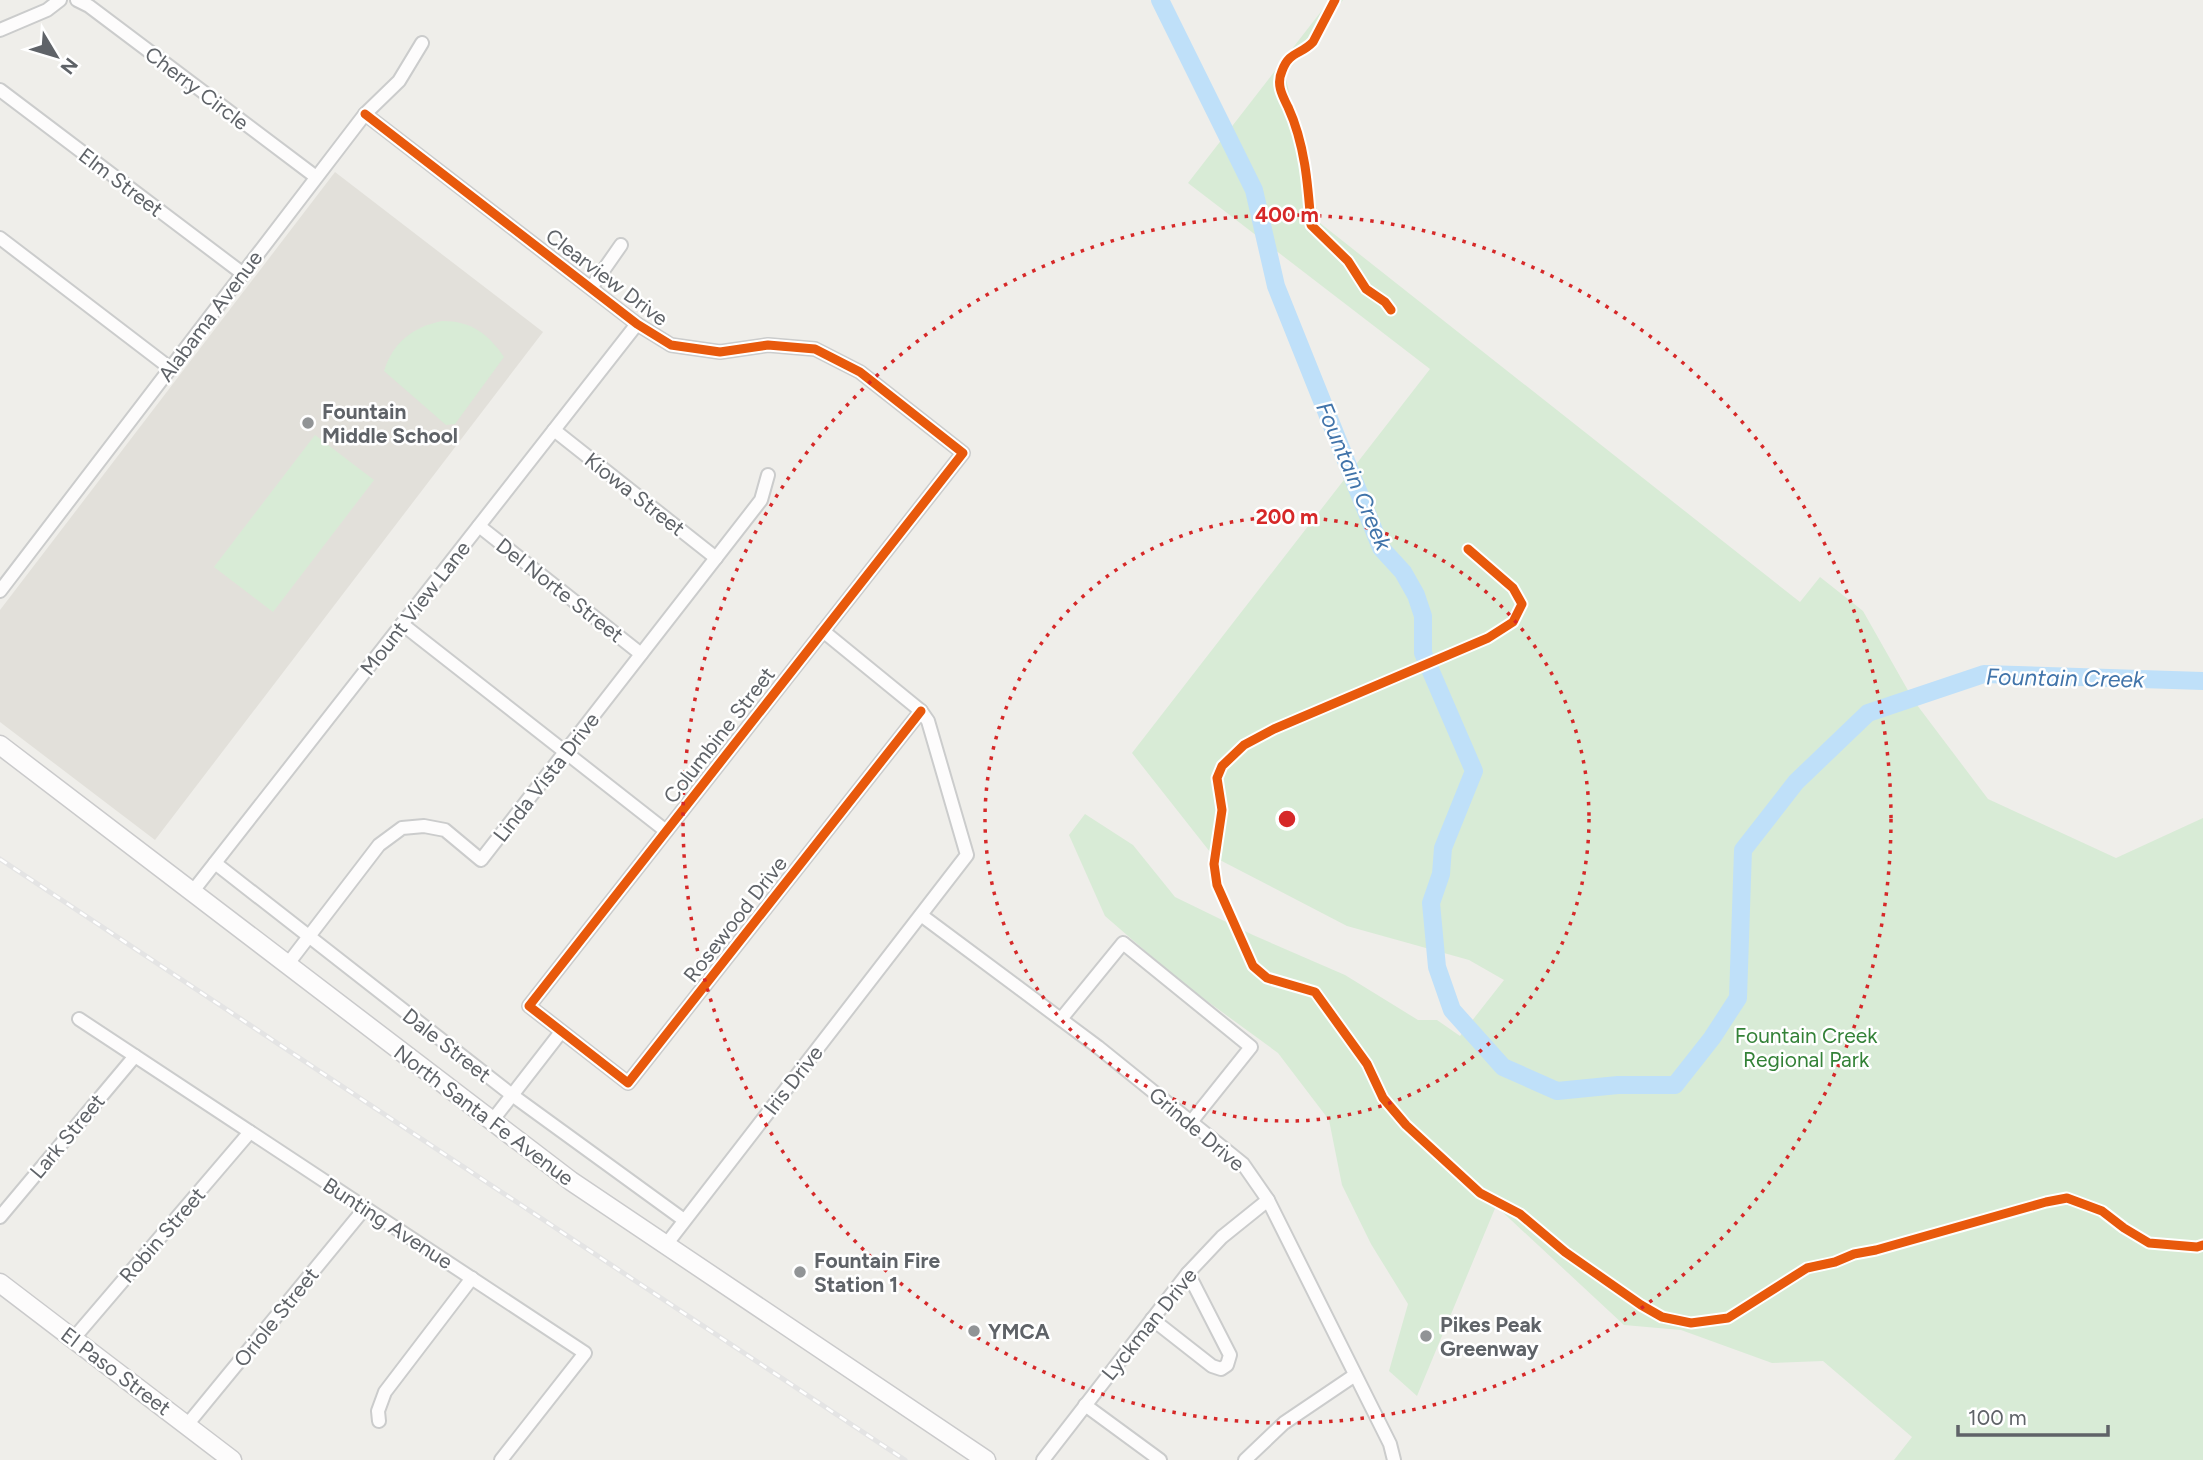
<svg xmlns="http://www.w3.org/2000/svg" width="2203" height="1460" font-family="Figtree,sans-serif">
  <style>
    .education { fill: #e2e0da }
    .green { fill: #d8ebd6 }
    .lines { fill: none; stroke-linecap: round; stroke-linejoin: round }
    .river { stroke: #bfe0f9; stroke-width: 18 }
    .street-casing { stroke: #cbcccc; stroke-width: 16 }
    .secondary-casing { stroke: #cacacb; stroke-width: 21 }
    .street { stroke: #fdfcfc; stroke-width: 12 }
    .secondary { stroke: #fdfcfc; stroke-width: 18 }
    .rail-casing { stroke: #e4e4e4; stroke-width: 5 }
    .rail { stroke: #fff; stroke-width: 2.5; stroke-dasharray: 8; stroke-linecap: butt }
    .cycleway-casing { stroke: #fff; stroke-width: 13 }
    .cycleway { stroke: #e8590c; stroke-width: 9 }
    .ring { fill: none; stroke: #d62828; stroke-width: 3.5; stroke-dasharray: 3.5 7 }
    .poi-dot { fill: #919496; stroke: #fff; stroke-width: 2.5 }
    .labels { text-anchor: middle; dominant-baseline: central; stroke-width: 5; stroke-linejoin: round; paint-order: stroke }
    .street-label { font-size: 21px; fill: #5f6368; stroke: #fff }
    .poi-label { font-size: 21px; font-weight: bold; fill: #5f6368; stroke: #fff; text-anchor: start }
    .park-label { font-size: 21px; fill: #348238; stroke: #fff }
    .water-label { font-size: 23px; font-style: italic; fill: #4174aa; stroke: #fff }
    .centre { fill: #d62828; stroke: #fff; stroke-width: 3.5 }
    .ring-label { font-size: 21px; text-anchor: middle; font-weight: bold; fill: #d62828; stroke: #fff; stroke-width: 5; stroke-linejoin: round; paint-order: stroke }
  </style>
  <rect width="100%" height="100%" fill="#efeeea"/>
  <polygon class="education" points="335,172 543,332 155,840 0,722 0,610"/>
  <g class="green">
    <polygon points="1330,0 1343,0 1285,75 1320,223 1800,602 1820,577 1863,611 1914,701 1988,799 2116,858 2203,818 2203,1460 1894,1460 1912,1437 1823,1361 1772,1363 1681,1330 1624,1325 1496,1206 1417,1396 1389,1371 1408,1304 1371,1244 1342,1185 1329,1120 1278,1053 1181,982 1105,916 1069,835 1085,814 1133,845 1175,897 1253,935 1345,975 1418,1020 1437,1020 1460,1036 1504,980 1469,960 1347,926 1214,857 1132,753 1430,369 1188,183"/>
    <path d="M442,321C472,321 488,334 504,357L455,424L446,425L384,371C393,342 413,327 442,321Z"/>
    <polygon points="315,435 374,480 273,612 214,567"/>
  </g>
  <g class="lines">
    <polyline class="river" points="1160,0 1254,190 1276,286 1381,548 1403,572 1416,595 1423,616 1423,653 1474,771 1443,848 1441,874 1431,903 1437,967 1452,1010 1503,1067 1557,1091 1618,1085 1675,1085 1712,1038 1738,998 1743,850 1796,782 1868,713 1984,674 2203,681"/>
    <g class="street-casing">
      <g id="street">
        <polyline points="77,0 89,6 316,177"/>
        <polyline points="0,30 47,10 60,0"/>
        <polyline points="0,90 242,273"/>
        <polyline points="365,114 637,324 671,345 720,352 768,345 815,349 860,372 963,453 529,1006 628,1083 921,711"/>
        <polyline points="0,238 170,368"/>
        <polyline points="591,288 621,245"/>
        <polyline points="554,430 716,558"/>
        <polyline points="479,526 641,654"/>
        <polyline points="0,591 365,114 399,81 422,43"/>
        <polyline points="402,624 666,831"/>
        <polyline points="215,863 512,1095 684,1220"/>
        <polyline points="193,891 637,324"/>
        <polyline points="921,915 1098,1047 1243,1164 1268,1200 1390,1444 1394,1460"/>
        <polyline points="287,965 379,845 402,828 424,826 445,830 481,860 761,500 768,475"/>
        <polyline points="79,1019 585,1353 501,1460"/>
        <polyline points="1061,1019 1123,943 1251,1047 1191,1122"/>
        <polyline points="492,1121 561,1032"/>
        <polyline points="0,1217 135,1056"/>
        <polyline points="665,1246 967,855 928,721 921,711 823,631"/>
        <polyline points="1152,1319 1212,1366 1221,1369 1227,1365 1230,1355 1188,1273"/>
        <polyline points="74,1338 250,1132"/>
        <polyline points="1085,1405 1160,1460"/>
        <polyline points="379,1421 378,1411 385,1392 472,1278"/>
        <polyline points="187,1425 365,1208"/>
        <polyline points="1043,1460 1188,1273 1222,1237 1268,1200"/>
        <polyline points="1245,1460 1284,1423 1355,1375"/>
      </g>
    </g>
    <g class="secondary-casing">
      <g id="secondary">
        <polyline points="0,745 571,1181 986,1460"/>
        <polyline points="0,1283 232,1460"/>
      </g>
    </g>
    <use href="#street" class="street"/>
    <use href="#secondary" class="secondary"/>
    <g class="rail-casing">
      <polyline id="rail" points="0,859 905,1460"/>
    </g>
    <use href="#rail" class="rail"/>
    <g class="cycleway-casing">
      <g id="cycleway">
        <path d="M1335,0L1313,42C1301,55 1289,51 1282,71C1276,84 1282,95 1288,107C1305,144 1308,185 1311,225L1348,261L1366,289L1385,302L1391,310"/>
        <polyline points="365,114 637,324 671,345 720,352 768,345 815,349 860,372 963,453 529,1006 628,1083 921,711"/>
        <polyline points="1468,549 1513,588 1522,604 1513,622 1488,638 1274,729 1244,745 1222,766 1217,778 1222,810 1214,864 1217,885 1253,966 1267,978 1315,992 1367,1064 1383,1098 1406,1125 1480,1193 1520,1214 1565,1252 1641,1305 1662,1317 1691,1323 1728,1318 1807,1268 1835,1262 1854,1254 1876,1250 2046,1202 2067,1198 2102,1211 2124,1228 2149,1243 2197,1247 2203,1245"/>
      </g>
    </g>
    <use href="#cycleway" class="cycleway"/>
  </g>
  <g class="ring">
    <circle cx="1287" cy="819" r="302"/>
    <circle cx="1287" cy="819" r="604"/>
  </g>
  <g class="poi-dot">
    <circle cx="308" cy="423" r="7"/>
    <circle cx="800" cy="1272" r="7"/>
    <circle cx="974" cy="1331" r="7"/>
    <circle cx="1426" cy="1336" r="7"/>
  </g>
  <g class="labels">
    <g class="street-label">
      <text transform="translate(197 88) rotate(37)">Cherry Circle</text>
      <text transform="translate(121 182) rotate(37)">Elm Street</text>
      <text transform="translate(607 277) rotate(37)">Clearview Drive</text>
      <text transform="translate(210 316) rotate(-53)">Alabama Avenue</text>
      <text transform="translate(635 494) rotate(38)">Kiowa Street</text>
      <text transform="translate(560 590) rotate(38)">Del Norte Street</text>
      <text transform="translate(415 608) rotate(-52)">Mount View Lane</text>
      <text transform="translate(719 735) rotate(-52)">Columbine Street</text>
      <text transform="translate(546 777) rotate(-52)">Linda Vista Drive</text>
      <text transform="translate(735 919) rotate(-52)">Rosewood Drive</text>
      <text transform="translate(447 1045) rotate(38)">Dale Street</text>
      <text transform="translate(793 1080) rotate(-52)">Iris Drive</text>
      <text transform="translate(484 1115) rotate(37)">North Santa Fe Avenue</text>
      <text transform="translate(1197 1129) rotate(40)">Grinde Drive</text>
      <text transform="translate(67 1136) rotate(-50)">Lark Street</text>
      <text transform="translate(388 1223) rotate(33)">Bunting Avenue</text>
      <text transform="translate(162 1235) rotate(-49)">Robin Street</text>
      <text transform="translate(276 1317) rotate(-51)">Oriole Street</text>
      <text transform="translate(1149 1324) rotate(-51)">Lyckman Drive</text>
      <text transform="translate(116 1371) rotate(37)">El Paso Street</text>
    </g>
    <g class="poi-label">
      <text x="322" y="411">Fountain<tspan x="322" dy="24">Middle School</tspan></text>
      <text x="814" y="1260">Fountain Fire<tspan x="814" dy="24">Station 1</tspan></text>
      <text x="1440" y="1324">Pikes Peak<tspan x="1440" dy="24">Greenway</tspan></text>
      <text x="988" y="1331">YMCA</text>
    </g>
    <g class="park-label">
      <text x="1806" y="1035">Fountain Creek<tspan x="1806" dy="24">Regional Park</tspan></text>
    </g>
    <g class="water-label">
      <text transform="translate(1354 476) rotate(67)">Fountain Creek</text>
      <text transform="translate(2065 678) rotate(1)">Fountain Creek</text>
    </g>
  </g>
  <circle cx="1287" cy="819" r="10" class="centre"/>
  <g class="ring-label">
    <text x="1287" y="222">400 m</text>
    <text x="1287" y="524">200 m</text>
  </g>
  <g transform="translate(56 56) rotate(128)" stroke="#ffffff" stroke-width="5" paint-order="stroke">
  <path d="M0-5L12 26L0 18L-12 26Z" fill="#5f6368"/>
  <text y="-10" font-size="19" font-weight="bold" text-anchor="middle" fill="#5f6368">N</text>
  </g>
  <path d="M1958 1425v10h150v-10" fill="none" stroke="#5f6368" stroke-width="3.5"/>
  <text x="1968" y="1425" font-size="21" fill="#5f6368" stroke="#ffffff" stroke-width="5" paint-order="stroke">100 m</text>
</svg>
